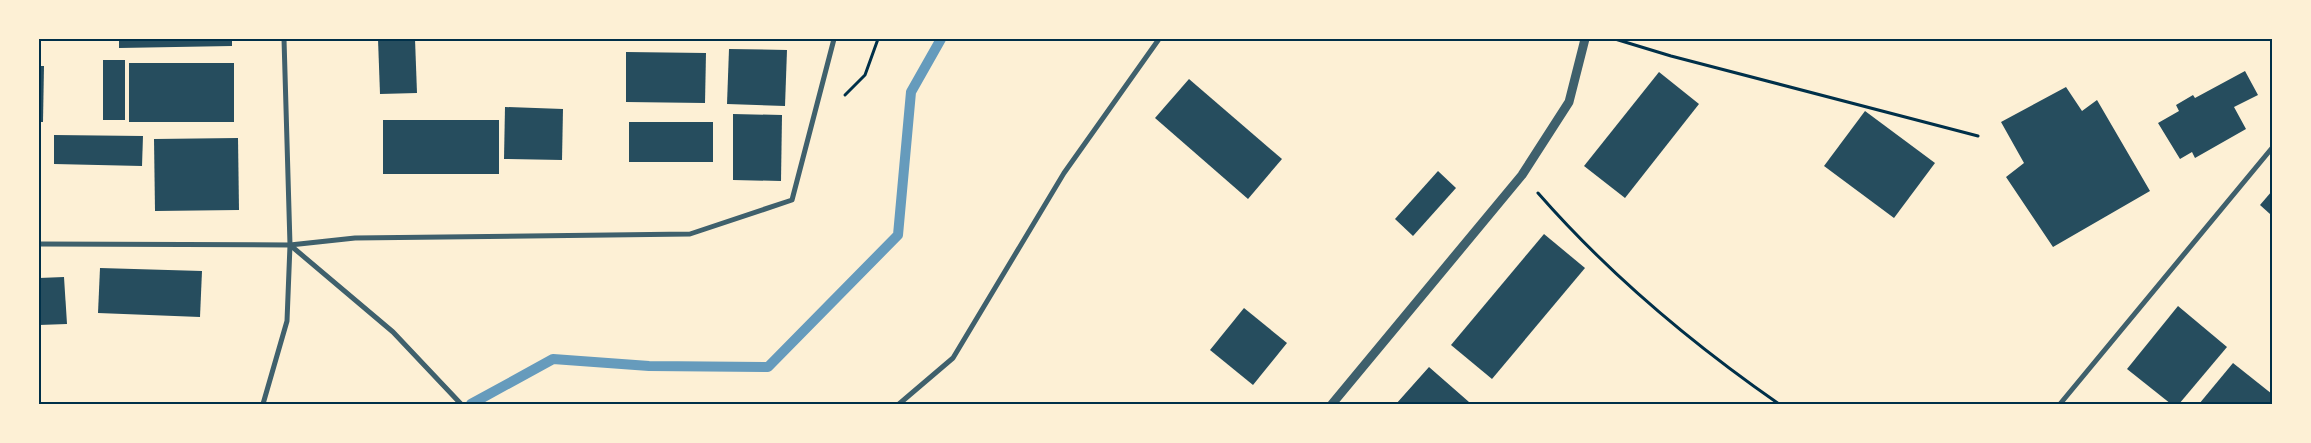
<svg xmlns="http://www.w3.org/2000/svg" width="2311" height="443" font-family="'Roboto Serif',serif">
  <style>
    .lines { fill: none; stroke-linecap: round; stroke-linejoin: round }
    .stream { stroke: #669bbc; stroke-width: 10 }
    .building { fill: #264d5e }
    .path { stroke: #003049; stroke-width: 3 }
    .minor { stroke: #3f606c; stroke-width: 5 }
    .tertiary { stroke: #3f606c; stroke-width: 9 }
    .neatline { fill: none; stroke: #003049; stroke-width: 2 }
  </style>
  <rect width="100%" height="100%" fill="#fdf0d5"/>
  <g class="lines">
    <polyline class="stream" points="471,404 553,359 649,366 768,367 898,235 911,92 941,39"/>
  </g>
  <g class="building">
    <polygon points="119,39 232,39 232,46 119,48"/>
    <polygon points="378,39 415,39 417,93 380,94"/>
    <rect x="2222" y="39" width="50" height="2"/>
    <polygon points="729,49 787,50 785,106 727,104"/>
    <polygon points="626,52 706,53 705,103 626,102"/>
    <rect x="103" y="60" width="22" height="60"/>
    <rect x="129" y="63" width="105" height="59"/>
    <polygon points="39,66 44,66 43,122 39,122"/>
    <polygon points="2245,71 2258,95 2234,107 2246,129 2195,158 2192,152 2180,159 2158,123 2179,111 2176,105 2193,95 2195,98"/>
    <polygon points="1659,72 1699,104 1625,198 1584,166"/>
    <polygon points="1189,79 1282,159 1248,199 1155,118"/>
    <polygon points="2066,87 2082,111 2097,100 2150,191 2053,247 2006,177 2024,163 2001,122"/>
    <polygon points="505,107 563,109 562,160 504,159"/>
    <polygon points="1865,111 1935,163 1894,218 1824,166"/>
    <polygon points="733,114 782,115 781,181 733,180"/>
    <rect x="383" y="120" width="116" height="54"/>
    <rect x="629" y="122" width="84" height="40"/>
    <polygon points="54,135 143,136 142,166 54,164"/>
    <polygon points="238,138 239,210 155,211 154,139"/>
    <polygon points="1438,171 1456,188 1413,236 1395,219"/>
    <polygon points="2272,191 2272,211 2270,214 2260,205"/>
    <polygon points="1544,234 1585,268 1492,379 1451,345"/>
    <polygon points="100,268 202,271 200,317 98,313"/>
    <polygon points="64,277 67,324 39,325 39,278"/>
    <polygon points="2178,306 2227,347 2179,404 2171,404 2127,369"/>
    <polygon points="1244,308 1287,343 1253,385 1210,350"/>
    <polygon points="2233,363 2272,394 2272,400 2269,404 2199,404"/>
    <polygon points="1429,367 1469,402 1472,404 1396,404"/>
  </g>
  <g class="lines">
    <g class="path">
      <polyline points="1615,39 1671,56 1978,136"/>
      <polyline points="845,95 865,75 878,39"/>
      <path d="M1538,193C1608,273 1691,343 1779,404"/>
    </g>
    <g class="minor">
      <polyline points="39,244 290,245 355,238 690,234 792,200 834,39"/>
      <polyline points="290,245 393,332 461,404"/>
      <polyline points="263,404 287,321 290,245 284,39"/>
      <polyline points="899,404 953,358 1064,173 1159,39"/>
      <polyline points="2060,404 2272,148"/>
    </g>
    <polyline class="tertiary" points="1332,404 1522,175 1569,102 1585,39"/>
  </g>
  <rect width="2311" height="443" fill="none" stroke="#fdf0d5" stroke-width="80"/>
  <rect x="40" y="40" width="2231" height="363" class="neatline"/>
</svg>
